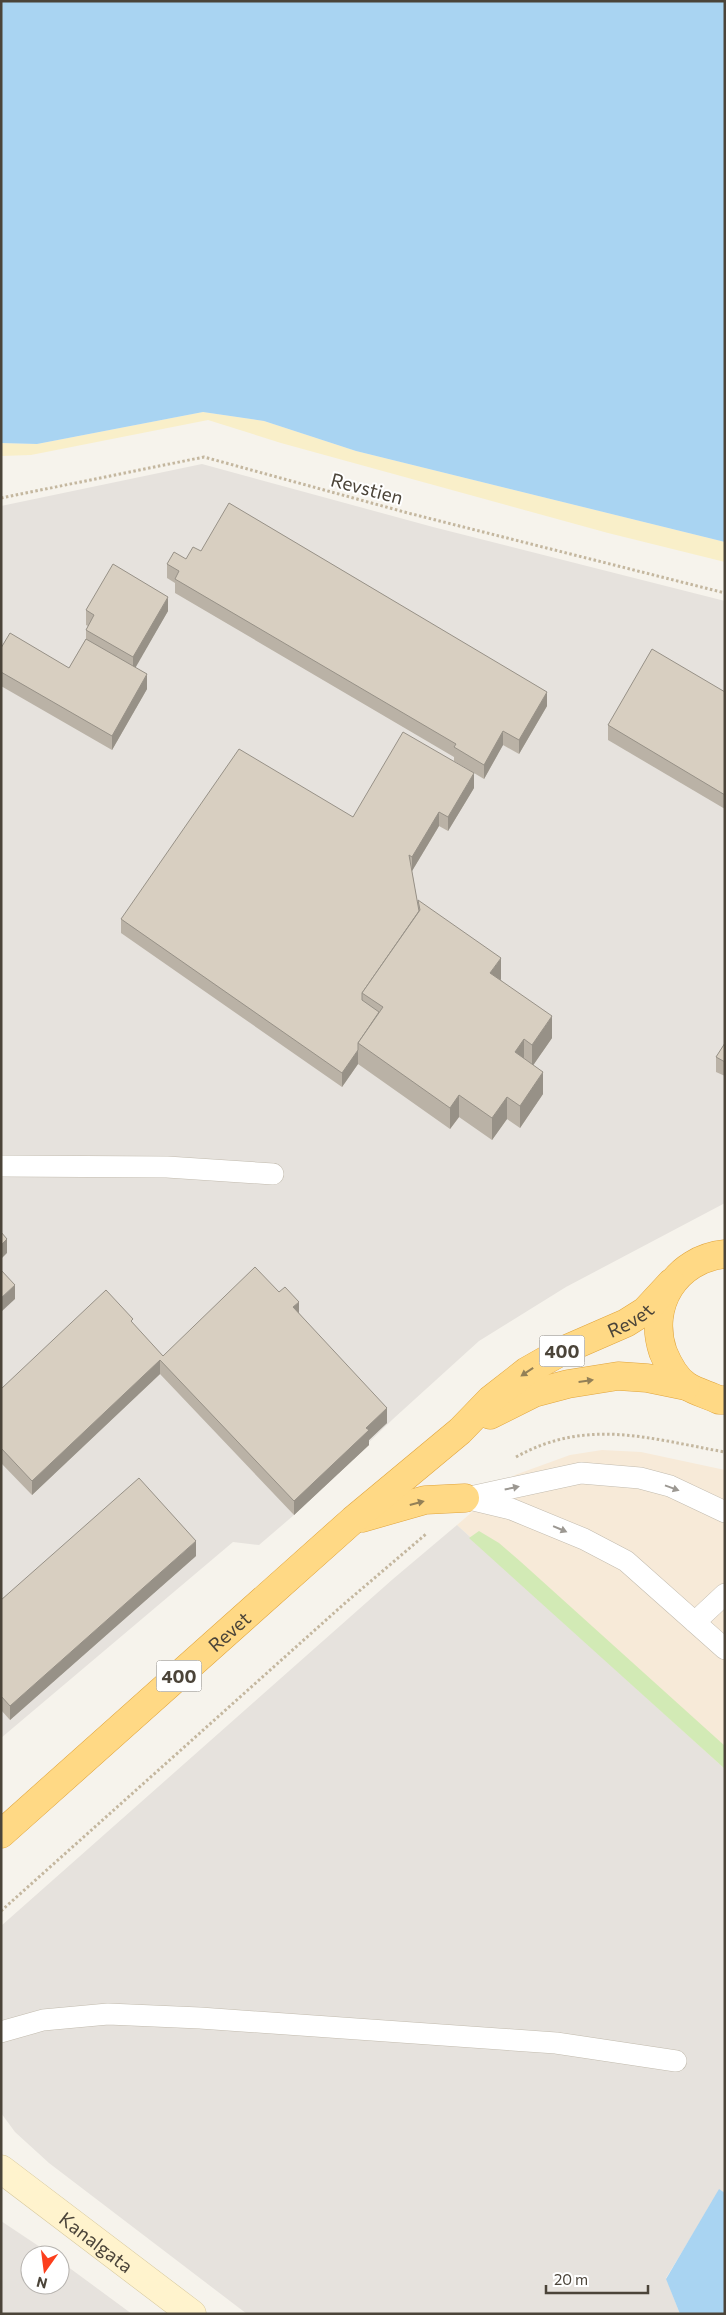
<svg xmlns="http://www.w3.org/2000/svg" width="726" height="2315" font-family="Commissioner,sans-serif">
  <style>
    .commercial { fill: #f7ead8 }
    .industrial { fill: #e6e2dd }
    .green { fill: #d2eab5 }
    .sand { fill: #f9efc9 }
    .water { fill: #a9d4f2 }
    .lines { fill: none; stroke-linecap: round; stroke-linejoin: round }
    .service-casing { stroke: #c2bbae; stroke-width: 22 }
    .secondary-casing { stroke: #d6c79b; stroke-width: 29 }
    .trunk-casing { stroke: #e0a43c; stroke-width: 29 }
    .path { stroke: #c4b79f; stroke-width: 3; stroke-dasharray: 2.5 2.5; stroke-linecap: butt }
    .service { stroke: #fff; stroke-width: 21 }
    .secondary { stroke: #fff3cd; stroke-width: 28 }
    .trunk { stroke: #ffd985; stroke-width: 28 }
    .wall { fill: #bab2a6 }
    .shaded-wall { fill: #979187 }
    .building { fill: #d8cfc1; stroke: #979187 }
    .oneway { fill: #938057 }
    .oneway2 { fill: #9c9892 }
    .labels { text-anchor: middle; dominant-baseline: central; stroke-width: 4; stroke-linejoin: round; paint-order: stroke }
    .shield { fill: #fff; stroke: #817c74; stroke-width: 1 }
    .shield-label { font-size: 18px; font-weight: bold; fill: #4b4439 }
    .street-label { font-size: 19px; fill: #4b4439; stroke: #fff }
  </style>
  <rect width="100%" height="100%" fill="#f6f3ec"/>
  <polygon class="commercial" points="602,1450 641,1452 725,1470 725,1769 457,1525 515,1475 570,1455"/>
  <g class="industrial">
    <polygon points="202,464 433,527 725,601 725,1203 566,1287 479,1341 393,1419 294,1515 259,1545 233,1542 1,1738 1,506"/>
    <polygon points="457,1525 725,1769 725,2193 720,2190 666,2278 680,2314 247,2314 49,2163 15,2132 1,2113 1,1926 393,1579"/>
    <polygon points="1,2221 52,2255 30,2255 30,2285 60,2285 60,2261 132,2314 1,2314"/>
  </g>
  <polygon class="green" points="479,1531 499,1543 521,1562 725,1746 725,1769 469,1538"/>
  <polygon class="sand" points="203,412 264,421 356,451 725,542 725,562 608,533 281,443 208,420 31,455 1,456 1,443 37,444"/>
  <g class="water">
    <polygon points="1,1 725,1 725,542 356,451 264,421 203,412 37,444 1,443"/>
    <polygon points="719,2189 725,2193 725,2314 680,2314 666,2279"/>
  </g>
  <g class="lines">
    <g class="service-casing">
      <g id="service">
        <polyline points="1,1166 167,1167 273,1174"/>
        <polyline points="470,1497 581,1473 640,1478 670,1486 725,1512"/>
        <polyline points="465,1498 511,1509 584,1539 626,1561 725,1649"/>
        <polyline points="695,1622 725,1594"/>
        <polyline points="1,2032 43,2020 108,2014 200,2018 556,2043 676,2061"/>
      </g>
    </g>
    <g class="secondary-casing">
      <g id="secondary">
        <path id="s1" d="M1,2169L192,2314"/>
      </g>
    </g>
    <g class="trunk-casing">
      <g id="trunk">
        <path d="M725,1254C676,1259 647,1305 663,1352C668,1364 676,1379 687,1386C696,1392 709,1395 719,1400H725"/>
        <polyline points="490,1415 534,1393 568,1384 618,1376 647,1378 686,1386"/>
        <polyline points="362,1518 425,1500 465,1498"/>
        <path id="s2" d="M1,1834L353,1520L460,1431L490,1400L527,1371L564,1350L626,1323L645,1311L671,1283"/>
      </g>
    </g>
    <g class="path">
      <polyline points="1,498 204,457 408,513 725,593"/>
      <path d="M516,1457C588,1417 650,1439 725,1452"/>
      <polyline points="1,1911 344,1604 426,1534"/>
    </g>
    <use href="#service" class="service"/>
    <use href="#secondary" class="secondary"/>
    <use href="#trunk" class="trunk"/>
  </g>
  <g class="wall">
    <polygon points="201,551 547,706 519,754 503,745 484,779 454,761 454,757 175,593 175,583 167,578 167,564 186,559"/>
    <polygon points="86,610 168,611 135,667 147,689 112,750 1,686 1,648 69,668 86,639 86,630 88,626 86,625"/>
    <polygon points="725,692 725,809 608,740 608,725"/>
    <polygon points="474,788 448,831 439,826 412,871 418,906 418,900 501,979 501,980 552,1038 533,1065 543,1094 520,1128 507,1119 492,1140 459,1117 450,1129 358,1064 342,1087 121,933 121,919 353,817"/>
    <polygon points="725,1043 725,1076 716,1072 716,1057"/>
    <polygon points="299,1313 387,1423 369,1440 369,1445 294,1515 160,1374 32,1495 1,1463 1,1389 133,1324 163,1356"/>
    <polygon points="196,1556 10,1720 1,1710 1,1600"/>
  </g>
  <g class="shaded-wall">
    <polygon points="168,597 168,611 133,672 133,657"/>
    <polygon points="147,674 147,689 112,750 112,736"/>
    <polygon points="547,692 547,706 519,754 519,740"/>
    <polygon points="503,731 503,745 484,779 484,765"/>
    <polygon points="474,773 474,788 448,831 448,817"/>
    <polygon points="439,812 439,826 412,871 412,857"/>
    <polygon points="501,958 501,979 490,994 490,973"/>
    <polygon points="552,1016 552,1038 532,1067 532,1045"/>
    <polygon points="524,1039 524,1061 515,1052"/>
    <polygon points="358,1050 358,1064 342,1087 342,1073"/>
    <polygon points="543,1072 543,1094 520,1128 520,1106"/>
    <polygon points="459,1095 459,1117 450,1129 450,1108"/>
    <polygon points="507,1097 507,1119 492,1140 492,1118"/>
    <polygon points="7,1239 7,1253 1,1259 1,1245"/>
    <polygon points="15,1285 15,1299 1,1312 1,1298"/>
    <polygon points="299,1302 299,1316 293,1307"/>
    <polygon points="160,1360 160,1374 32,1495 32,1481"/>
    <polygon points="387,1408 387,1423 369,1440 369,1445 294,1515 294,1501 366,1428"/>
    <polygon points="196,1541 196,1556 10,1720 10,1706"/>
  </g>
  <g class="building">
    <polygon points="229,503 547,692 519,740 503,731 484,765 454,747 456,744 175,579 179,571 167,564 174,552 186,559 193,547 201,551"/>
    <polygon points="113,564 168,597 133,657 86,630 94,615 86,610"/>
    <polygon points="10,633 69,668 86,639 147,674 112,736 1,672 1,648"/>
    <polygon points="652,649 725,692 725,795 608,725"/>
    <polygon points="403,732 474,773 448,817 439,812 412,857 409,855 419,911 362,993 362,1000 379,1012 358,1043 358,1050 342,1073 121,919 239,749 353,817"/>
    <polygon points="418,900 501,958 490,973 552,1016 532,1045 524,1039 515,1052 543,1072 520,1106 507,1097 492,1118 459,1095 450,1108 358,1043 383,1007 362,993 420,910"/>
    <polygon points="725,1043 725,1062 716,1057"/>
    <polygon points="1,1232 7,1239 1,1245"/>
    <polygon points="255,1267 279,1292 285,1287 299,1302 293,1307 387,1408 366,1428 369,1430 294,1501 160,1360 32,1481 1,1448 1,1389 106,1290 133,1319 131,1321 163,1356"/>
    <polygon points="1,1270 15,1285 1,1298"/>
    <polygon points="139,1478 196,1541 10,1706 1,1696 1,1600"/>
  </g>
  <defs><path id="oneway-solid" d="M-6-.8H1V-3.2L6.5 0L1 3.2V.8H-6Z" transform="scale(1.25)"/></defs>
  <g class="oneway">
    <use href="#oneway-solid" transform="translate(527 1372) rotate(146)"/>
    <use href="#oneway-solid" transform="translate(586 1381) rotate(-8)"/>
    <use href="#oneway-solid" transform="translate(417 1503) rotate(-15)"/>
  </g>
  <g class="oneway2">
    <use href="#oneway-solid" transform="translate(512 1488) rotate(-12)"/>
    <use href="#oneway-solid" transform="translate(672 1488) rotate(20)"/>
    <use href="#oneway-solid" transform="translate(560 1529) rotate(23)"/>
  </g>
  <g class="labels">
    <g class="shield">
      <rect x="539.5" y="1335.5" width="45" height="31" rx="4"/>
      <rect x="156.5" y="1660.5" width="45" height="31" rx="4"/>
    </g>
    <g class="shield-label">
      <text x="562" y="1351">400</text>
      <text x="179" y="1676">400</text>
    </g>
    <g class="street-label">
      <text transform="translate(367 488) rotate(15)">Revstien</text>
      <text stroke="none"><textPath href="#s2" startOffset="816">Revet</textPath></text>
      <text stroke="none"><textPath href="#s2" startOffset="305">Revet</textPath></text>
      <text stroke="none"><textPath href="#s1" startOffset="120">Kanalgata</textPath></text>
    </g>
  </g>
  <rect width="726" height="2315" fill="none" stroke="#4b4439" stroke-width="5"/>
  <g transform="translate(45 2270) rotate(194)"><circle r="24" fill="#ffffff" stroke="#b7b4b0"/>
  <path d="M0-4L9 19L0 12L-9 19Z" fill="#fc3f1d"/>
  <text y="-8" font-size="14" font-weight="bold" text-anchor="middle" fill="#4b4439">N</text>
  </g>
  <path d="M546 2285v8h102v-8" fill="none" stroke="#4b4439" stroke-width="2.5"/>
  <text x="554" y="2285" font-size="15" fill="#4b4439" stroke="#ffffff" stroke-width="4" paint-order="stroke">20 m</text>
</svg>
